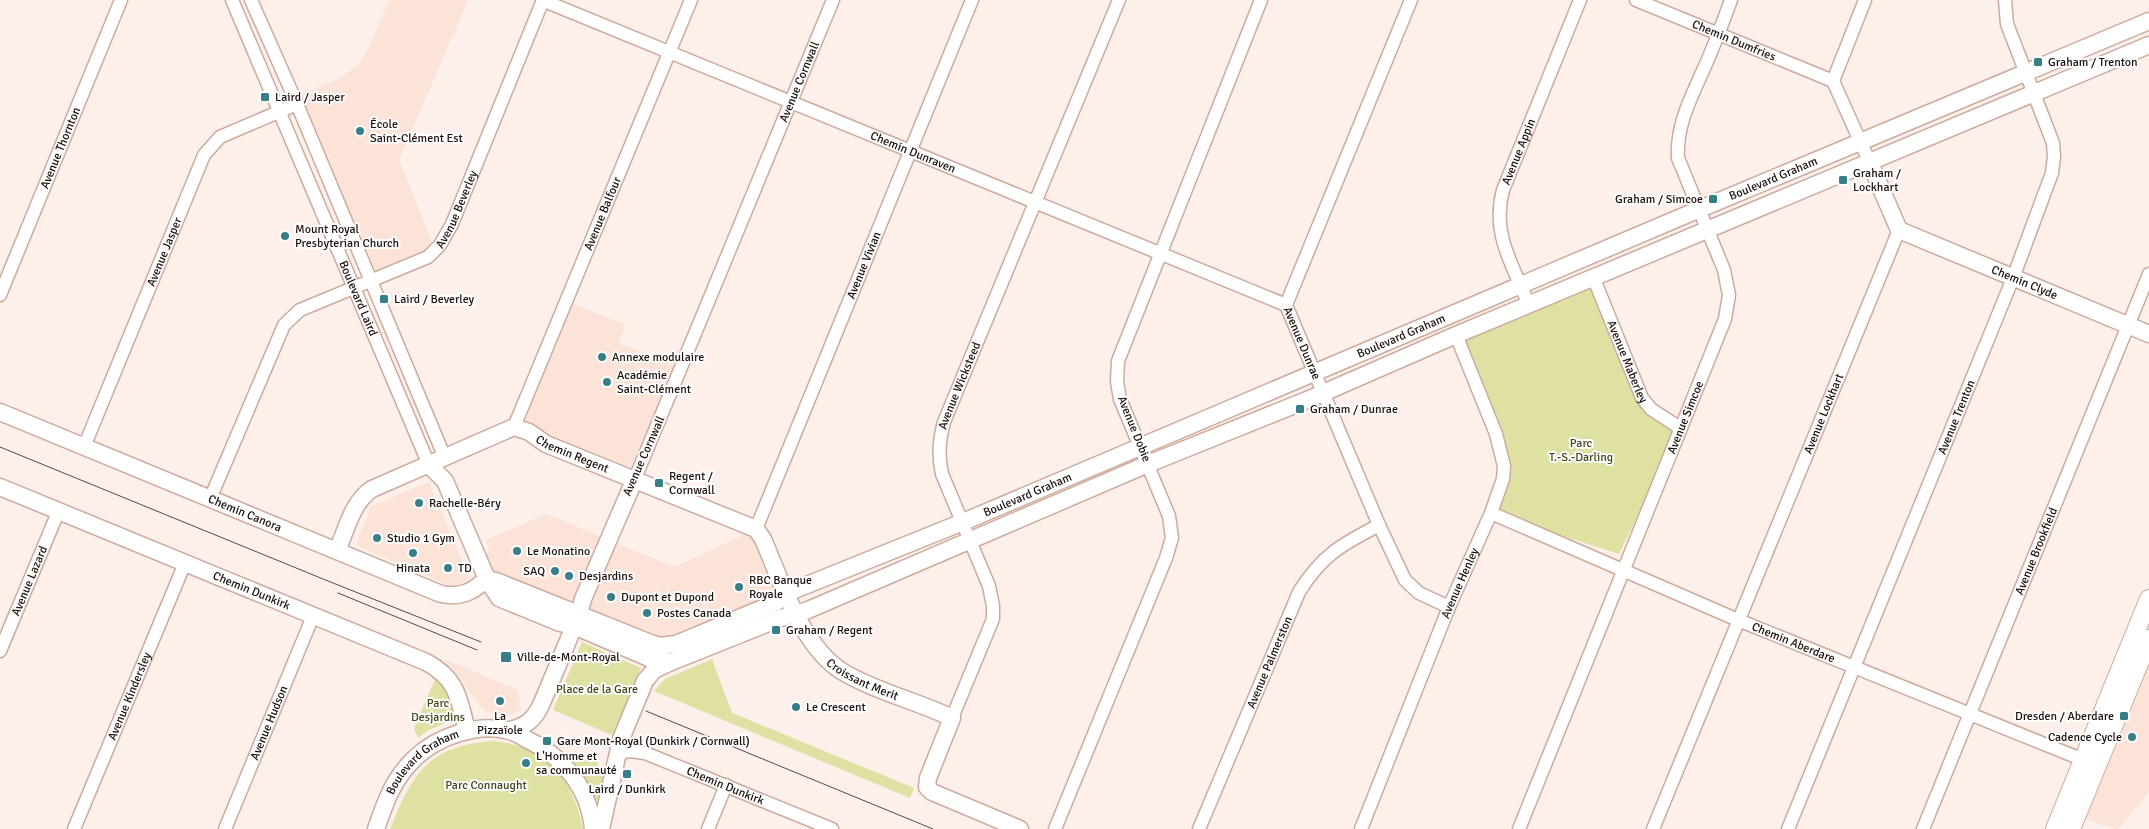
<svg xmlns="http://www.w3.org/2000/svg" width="2149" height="829" font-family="Signika,sans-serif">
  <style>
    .built { fill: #fce3d8 }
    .green { fill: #dee1a2 }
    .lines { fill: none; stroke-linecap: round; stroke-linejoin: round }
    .minor-casing { stroke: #ccab9d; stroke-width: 15 }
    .tertiary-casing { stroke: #ccab9d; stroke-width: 19 }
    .secondary-casing { stroke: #ccab9d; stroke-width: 20 }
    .minor { stroke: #fff; stroke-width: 12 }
    .tertiary { stroke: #fff; stroke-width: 16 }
    .secondary { stroke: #fff; stroke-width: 18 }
    .tram { stroke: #564a45; stroke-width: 1 }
    .tertiary-bridge-casing { stroke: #ccab9d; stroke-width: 19; stroke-linecap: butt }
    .tertiary-bridge { stroke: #fff; stroke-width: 16 }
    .poi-dot { fill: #377e88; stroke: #fff; stroke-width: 2 }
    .labels { text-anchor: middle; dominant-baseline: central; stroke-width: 4; stroke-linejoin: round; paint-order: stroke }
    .street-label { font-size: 12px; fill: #1b100b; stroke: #fff }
    .poi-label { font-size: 12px; fill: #1b100b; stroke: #fff; text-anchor: start }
    .park-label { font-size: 12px; fill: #45461c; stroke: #fff }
  </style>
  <rect width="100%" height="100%" fill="#fdefe9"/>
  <g class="built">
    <polygon points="389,0 468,0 399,160 436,251 370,282 297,104 302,94 336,80 357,66 368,50"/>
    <polygon points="573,304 626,325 619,343 680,368 631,467 524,426 530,408"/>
    <polygon points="429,482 469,578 455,587 450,586 356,545 371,506"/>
    <polygon points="547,514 674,567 756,529 787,593 675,643 654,642 495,576 485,557 489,548 486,540"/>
    <polygon points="444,659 518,690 521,710 508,716 496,715 484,710 476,702 461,678"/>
    <polygon points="2149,664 2149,792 2118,829 2115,829 2086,819"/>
  </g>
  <g class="green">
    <polygon points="1594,279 1642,398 1680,428 1619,554 1491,513 1504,466 1456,335"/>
    <polygon points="582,642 641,668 612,735 553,710"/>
    <polygon points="712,659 732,713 914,788 910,798 654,691 665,679"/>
    <path d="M435,679C448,686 457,708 450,721L427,731L418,738L414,728Z"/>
    <path d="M492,741C546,745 573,778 583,829H390C412,774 428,746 492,741Z"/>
    <polygon points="575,751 598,762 598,769 606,771 598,801 594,799 570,762"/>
  </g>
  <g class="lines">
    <g class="minor-casing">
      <g id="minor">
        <path id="s1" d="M232,0L429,465"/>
        <polyline points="251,0 297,104 445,458"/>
        <path id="s2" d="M542,0L1286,305"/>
        <path id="s3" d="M1411,0L1286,305L1379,525L1405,580L1419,593L1449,607"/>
        <path id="s4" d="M1636,0L1833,81"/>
        <polyline points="1865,0 1833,81 1870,163"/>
        <path id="s5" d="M1594,279L1642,398L1651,409L1680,428"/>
        <path id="s6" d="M0,295L121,0"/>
        <path id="s7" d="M1529,305C1513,265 1491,234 1503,190L1580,0"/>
        <path id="s8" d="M514,427L691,0"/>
        <path id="s9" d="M84,447L204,155L220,137L297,104"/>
        <path id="s10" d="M634,481L833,0"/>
        <path id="s11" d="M210,499L284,325L300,310L428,257L440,245L452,224L543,0"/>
        <path id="s12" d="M1491,513L1738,620L2091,763"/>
        <path id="s13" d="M756,529L972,0"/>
        <path id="s14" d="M0,651L59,510"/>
        <path id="s15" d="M952,718L993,619V606L989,586L942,474C938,455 939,441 944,422L1119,0"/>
        <path id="s16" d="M617,753L630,751L645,753L832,829"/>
        <path id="s17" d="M74,829L185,563"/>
        <path id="s18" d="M225,829L313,616"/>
        <polyline points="708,829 726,785"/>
        <polyline points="1055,829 1166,558 1172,538 1169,516 1120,399 1117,382 1118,361 1261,0"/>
        <path id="s19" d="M1199,829L1299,592C1322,555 1341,545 1379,525"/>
        <path id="s20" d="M1361,829L1449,607L1491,513L1503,479L1504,466L1496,434L1456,335"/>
        <path id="s21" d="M1519,829L1725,319L1729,295L1724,270L1678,158C1676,124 1692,96 1705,66C1715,44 1723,22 1731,0"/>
        <path id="s22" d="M1653,829L1899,230"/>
        <path id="s23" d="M1788,829L2013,278L2052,173L2054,156L2053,143L2007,24L2005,0"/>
        <path id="s24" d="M1923,829L2149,274"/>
      </g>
    </g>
    <g class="tertiary-casing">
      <g id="tertiary">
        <path id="s25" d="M1870,163L1899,230L2149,334"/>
        <path id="s26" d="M0,412L441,594C461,598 472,592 487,579L496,581L653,644L660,646L676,644L775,603L787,593L963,522L1700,209L2149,21"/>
        <polyline points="429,465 445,481 487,579 499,598 560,623 574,626 651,659 671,662"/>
        <path id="s27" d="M0,487L426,662C458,679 459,699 467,731"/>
        <path id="s28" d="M337,551C346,531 352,502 372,489L514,427L529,432L546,444L756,529L763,539C781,581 802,647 843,672C877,692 917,701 952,718L928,778L927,787L932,792L1020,829"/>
        <polyline points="565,648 579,614 583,599 634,481"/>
        <polyline points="645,681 654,670 671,662 781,618 808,610 1148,464 1307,400 1456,335 2149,45"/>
        <path d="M509,730C525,727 534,720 541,705"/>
        <path id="s29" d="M376,829C385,803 393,779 414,759C436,737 478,722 509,731C515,732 521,736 526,739C563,756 589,788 593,829"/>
        <polyline points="601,829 621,739"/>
      </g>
    </g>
    <g class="secondary-casing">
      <g id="secondary">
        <polyline points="2055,829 2149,599"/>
        <polyline points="2071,829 2149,639"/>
      </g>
    </g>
    <use href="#minor" class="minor"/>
    <use href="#tertiary" class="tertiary"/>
    <use href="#secondary" class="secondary"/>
    <g class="tram">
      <polyline points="0,447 328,581 481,642"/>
      <polyline points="338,593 477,650"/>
      <polyline points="646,711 933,829"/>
    </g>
    <g class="tertiary-bridge-casing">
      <g id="tertiary-bridge">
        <polyline points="541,705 565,648"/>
        <polyline points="621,739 645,681"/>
      </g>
    </g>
    <use href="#tertiary-bridge" class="tertiary-bridge"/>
  </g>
  <g class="poi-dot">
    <rect x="2033" y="57" width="10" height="10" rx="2.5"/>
    <rect x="260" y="92" width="10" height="10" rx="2.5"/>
    <circle cx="360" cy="131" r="5"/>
    <rect x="1838" y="175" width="10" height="10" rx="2.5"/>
    <rect x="1708" y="194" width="10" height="10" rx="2.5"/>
    <circle cx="285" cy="236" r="5"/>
    <rect x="379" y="294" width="10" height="10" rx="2.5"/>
    <circle cx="602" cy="357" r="5"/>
    <circle cx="607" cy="382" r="5"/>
    <rect x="1295" y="404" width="10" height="10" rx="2.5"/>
    <rect x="654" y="478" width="10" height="10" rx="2.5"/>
    <circle cx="419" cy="503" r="5"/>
    <circle cx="377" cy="538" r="5"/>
    <circle cx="517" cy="551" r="5"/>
    <circle cx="413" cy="553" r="5"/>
    <circle cx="448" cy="568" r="5"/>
    <circle cx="555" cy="571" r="5"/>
    <circle cx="569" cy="576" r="5"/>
    <circle cx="739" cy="587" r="5"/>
    <circle cx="611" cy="597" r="5"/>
    <circle cx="647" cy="613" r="5"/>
    <rect x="771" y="625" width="10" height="10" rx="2.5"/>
    <rect x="500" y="651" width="12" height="12" rx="2.5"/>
    <circle cx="500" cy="701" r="5"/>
    <circle cx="796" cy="707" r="5"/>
    <rect x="2119" y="711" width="10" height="10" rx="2.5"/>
    <circle cx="2132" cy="737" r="5"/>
    <rect x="542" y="736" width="10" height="10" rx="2.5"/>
    <circle cx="526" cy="763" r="5"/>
    <rect x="622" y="769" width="10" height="10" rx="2.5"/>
  </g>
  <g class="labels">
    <g class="street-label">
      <text stroke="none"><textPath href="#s4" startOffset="106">Chemin Dumfries</textPath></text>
      <text stroke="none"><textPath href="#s10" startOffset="432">Avenue Cornwall</textPath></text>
      <text stroke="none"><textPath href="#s6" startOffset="159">Avenue Thornton</textPath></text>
      <text stroke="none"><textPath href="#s7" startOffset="162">Avenue Appin</textPath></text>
      <text stroke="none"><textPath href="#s2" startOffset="401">Chemin Dunraven</textPath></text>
      <text stroke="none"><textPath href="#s26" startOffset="1922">Boulevard Graham</textPath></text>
      <text stroke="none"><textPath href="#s11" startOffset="406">Avenue Beverley</textPath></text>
      <text stroke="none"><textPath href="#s8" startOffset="231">Avenue Balfour</textPath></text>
      <text stroke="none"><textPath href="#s9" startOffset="211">Avenue Jasper</textPath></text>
      <text stroke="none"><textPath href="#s13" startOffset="285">Avenue Vivian</textPath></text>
      <text stroke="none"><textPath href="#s25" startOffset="209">Chemin Clyde</textPath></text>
      <text stroke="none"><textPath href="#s1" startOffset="324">Boulevard Laird</textPath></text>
      <text stroke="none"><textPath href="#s26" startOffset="1518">Boulevard Graham</textPath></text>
      <text stroke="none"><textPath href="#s3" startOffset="371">Avenue Dunrae</textPath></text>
      <text stroke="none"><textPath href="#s5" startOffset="89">Avenue Maberley</textPath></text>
      <text stroke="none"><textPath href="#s15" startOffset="354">Avenue Wicksteed</textPath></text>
      <text stroke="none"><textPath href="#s22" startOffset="449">Avenue Lockhart</textPath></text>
      <text stroke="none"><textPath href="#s21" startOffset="444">Avenue Simcoe</textPath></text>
      <text stroke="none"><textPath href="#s23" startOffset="445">Avenue Trenton</textPath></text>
      <text transform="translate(1134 429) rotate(68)">Avenue Dobie</text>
      <text stroke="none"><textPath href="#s28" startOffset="292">Chemin Regent</textPath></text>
      <text transform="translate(644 456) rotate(-66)">Avenue Cornwall</text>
      <text stroke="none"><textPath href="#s26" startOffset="1112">Boulevard Graham</textPath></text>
      <text stroke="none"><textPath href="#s26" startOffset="265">Chemin Canora</textPath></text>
      <text stroke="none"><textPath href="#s24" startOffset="300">Avenue Brookfield</textPath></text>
      <text stroke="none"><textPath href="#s14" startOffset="76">Avenue Lazard</textPath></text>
      <text stroke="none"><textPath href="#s20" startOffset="265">Avenue Henley</textPath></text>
      <text stroke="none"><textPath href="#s27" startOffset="272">Chemin Dunkirk</textPath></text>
      <text stroke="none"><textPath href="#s12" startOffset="329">Chemin Aberdare</textPath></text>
      <text stroke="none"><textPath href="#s19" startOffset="181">Avenue Palmerston</textPath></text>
      <text stroke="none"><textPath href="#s28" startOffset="681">Croissant Merit</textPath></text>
      <text stroke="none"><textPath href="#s17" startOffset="144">Avenue Kindersley</textPath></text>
      <text stroke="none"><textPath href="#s18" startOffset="115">Avenue Hudson</textPath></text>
      <text stroke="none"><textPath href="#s29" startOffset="85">Boulevard Graham</textPath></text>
      <text stroke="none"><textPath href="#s16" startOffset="115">Chemin Dunkirk</textPath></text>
    </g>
    <g class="poi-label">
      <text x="2048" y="62">Graham / Trenton</text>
      <text x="275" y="97">Laird / Jasper</text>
      <text x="370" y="124">École<tspan x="370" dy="14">Saint-Clément Est</tspan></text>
      <text x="1853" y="173">Graham /<tspan x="1853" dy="14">Lockhart</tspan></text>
      <text x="1703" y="199" text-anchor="end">Graham / Simcoe</text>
      <text x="295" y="229">Mount Royal<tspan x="295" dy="14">Presbyterian Church</tspan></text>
      <text x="394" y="299">Laird / Beverley</text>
      <text x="612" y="357">Annexe modulaire</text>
      <text x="617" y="375">Académie<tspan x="617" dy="14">Saint-Clément</tspan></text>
      <text x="1310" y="409">Graham / Dunrae</text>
      <text x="669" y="476">Regent /<tspan x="669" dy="14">Cornwall</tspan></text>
      <text x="429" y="503">Rachelle-Béry</text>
      <text x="387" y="538">Studio 1 Gym</text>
      <text x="527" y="551">Le Monatino</text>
      <text x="413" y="568" text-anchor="middle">Hinata</text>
      <text x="458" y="568">TD</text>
      <text x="545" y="571" text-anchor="end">SAQ</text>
      <text x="579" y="576">Desjardins</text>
      <text x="749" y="580">RBC Banque<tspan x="749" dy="14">Royale</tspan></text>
      <text x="621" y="597">Dupont et Dupond</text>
      <text x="657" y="613">Postes Canada</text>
      <text x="786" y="630">Graham / Regent</text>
      <text x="517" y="657">Ville-de-Mont-Royal</text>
      <text x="806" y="707">Le Crescent</text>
      <text x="500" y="716" text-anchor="middle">La<tspan x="500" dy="14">Pizzaïole</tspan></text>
      <text x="2114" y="716" text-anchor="end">Dresden / Aberdare</text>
      <text x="2122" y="737" text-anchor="end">Cadence Cycle</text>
      <text x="557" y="741">Gare Mont-Royal (Dunkirk / Cornwall)</text>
      <text x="536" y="756">L'Homme et<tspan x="536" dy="14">sa communauté</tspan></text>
      <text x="627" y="789" text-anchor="middle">Laird / Dunkirk</text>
    </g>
    <g class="park-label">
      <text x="1581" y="443">Parc<tspan x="1581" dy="14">T.-S.-Darling</tspan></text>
      <text x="597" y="689">Place de la Gare</text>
      <text x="438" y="703">Parc<tspan x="438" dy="14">Desjardins</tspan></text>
      <text x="486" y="785">Parc Connaught</text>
    </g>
  </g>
</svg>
